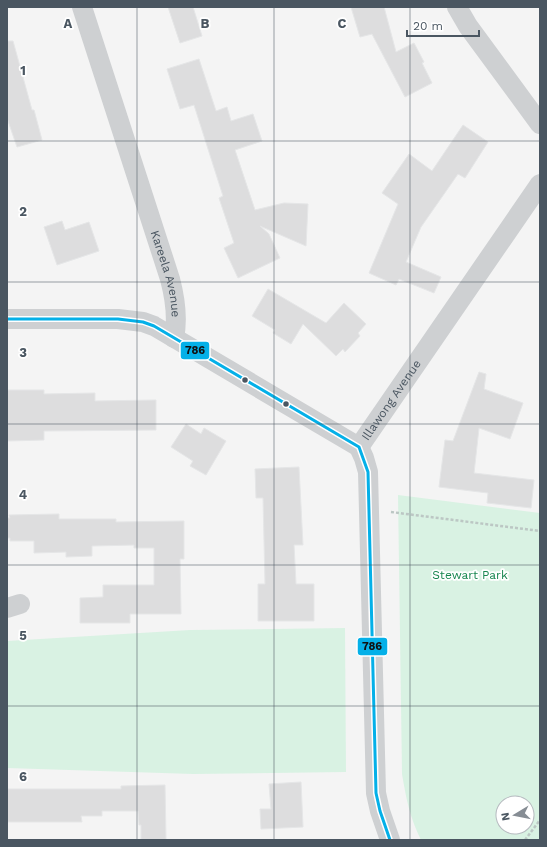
<svg xmlns="http://www.w3.org/2000/svg" width="547" height="847" font-family="'Work Sans',sans-serif">
  <style>
    .green { fill: #d9f2e3; fill-rule: evenodd }
    .building { fill: #ddddde; stroke: #e5e6e7 }
    .lines { fill: none; stroke-linecap: round; stroke-linejoin: round }
    .path { stroke: #bcc7c4; stroke-width: 2.5; stroke-dasharray: 3 2; stroke-linecap: butt }
    .street { stroke: #ced0d2; stroke-width: 20 }
    .bus-1-casing { stroke: #fff; stroke-width: 6 }
    .bus-1 { stroke: #04b0e8; stroke-width: 3 }
    .grid { fill: none; stroke: #4a5661; stroke-width: 1; stroke-opacity: 0.55 }
    .bus-dot { fill: #4a5661; stroke: #fff; stroke-width: 1.5 }
    .labels { text-anchor: middle; dominant-baseline: central; stroke-width: 3.5; stroke-linejoin: round; paint-order: stroke }
    .street-label { font-size: 12px; fill: #4a5661; stroke: #fff }
    .park-label { font-size: 12px; fill: #17864f; stroke: #fff }
    .grid-label { font-size: 13px; text-anchor: middle; font-weight: bold; fill: #4a5661; stroke: #fff; stroke-width: 3.5; stroke-linejoin: round; paint-order: stroke }
    .line-badge { stroke: #fff; stroke-width: 1.5 }
    .pale-badge-label { font-size: 11px; text-anchor: middle; font-weight: bold; fill: #111 }
  </style>
  <rect width="100%" height="100%" fill="#f4f4f4"/>
  <g class="green">
    <path d="M398,495L540,513V840H421C410,818 406,798 402,774ZM503,803H527V827H503Z"/>
    <polygon points="345,628 346,772 193,774 7,768 7,641 190,630"/>
  </g>
  <g class="building">
    <polygon points="168,7 193,7 202,36 180,43"/>
    <polygon points="351,7 384,7 396,52 414,43 424,62 422,63 432,83 405,97 372,34 360,37"/>
    <polygon points="7,41 13,41 32,110 34,110 42,140 17,147 7,118"/>
    <polygon points="199,59 216,111 227,107 231,121 253,114 262,141 235,150 255,210 284,203 308,204 306,246 260,226 269,234 280,258 238,278 224,248 234,243 219,198 223,196 194,105 180,109 167,69"/>
    <polygon points="463,125 488,142 465,178 458,174 421,227 406,262 441,277 434,293 399,279 396,285 369,273 398,204 382,193 409,154 432,171"/>
    <polygon points="62,221 65,230 89,222 99,251 57,265 44,227"/>
    <polygon points="268,289 326,323 344,303 366,324 358,333 360,336 345,352 343,349 336,356 303,324 291,344 273,333 275,330 252,316"/>
    <polygon points="479,372 486,374 484,389 523,403 510,439 479,428 474,473 534,480 531,508 487,503 488,493 439,487 445,440 453,441"/>
    <polygon points="7,390 44,390 44,394 95,393 95,401 156,400 156,430 44,431 44,440 7,441"/>
    <polygon points="186,424 201,434 204,428 226,441 206,475 190,466 193,461 171,447"/>
    <polygon points="299,467 303,545 294,545 296,584 314,584 314,621 258,621 258,584 265,584 263,498 256,498 255,469"/>
    <polygon points="59,514 59,519 116,519 116,522 184,521 184,559 180,559 181,614 130,614 130,623 80,623 80,598 103,597 103,585 154,585 154,548 134,548 134,545 92,546 92,556 66,557 66,552 34,553 34,541 10,541 10,538 7,538 7,518 10,518 9,515"/>
    <polygon points="301,782 303,827 261,829 260,809 271,809 269,784"/>
    <polygon points="165,785 166,840 141,840 141,825 139,825 138,811 102,811 102,816 81,816 82,822 7,822 7,789 121,789 121,786"/>
  </g>
  <g class="lines">
    <g class="path">
      <polyline points="391,512 540,531"/>
      <polyline points="525,840 540,820"/>
    </g>
    <g class="street">
      <path id="s1" d="M82,7L170,279C175,298 178,319 174,338"/>
      <polyline points="457,7 468,26 540,124"/>
      <polyline points="7,319 118,319 143,322 154,326 359,447"/>
      <polyline points="359,447 364,458 368,472 376,793 380,811 390,840"/>
      <path id="s2" d="M359,447L540,184"/>
      <polyline points="7,608 20,604"/>
    </g>
    <g class="bus-1-casing">
      <polyline id="bus-1" points="7,319 118,319 143,322 154,326 359,447 368,472 376,793 380,811 390,840"/>
    </g>
    <use href="#bus-1" class="bus-1"/>
  </g>
  <path class="grid" d="M137,7V840M274,7V840M410,7V840M7,141H540M7,282H540M7,424H540M7,565H540M7,706H540"/>
  <g class="bus-dot">
    <circle cx="245" cy="380" r="3.5"/>
    <circle cx="286" cy="404" r="3.5"/>
  </g>
  <g class="labels">
    <g class="street-label">
      <text stroke="none"><textPath href="#s1" startOffset="280">Kareela Avenue</textPath></text>
      <text stroke="none"><textPath href="#s2" startOffset="57">Illawong Avenue</textPath></text>
    </g>
    <g class="park-label">
      <text x="470" y="575">Stewart Park</text>
    </g>
  </g>
  <g class="grid-label">
    <text x="68" y="28">A</text>
    <text x="205" y="28">B</text>
    <text x="342" y="28">C</text>
    <text x="23" y="75">1</text>
    <text x="23" y="216">2</text>
    <text x="23" y="357">3</text>
    <text x="23" y="499">4</text>
    <text x="23" y="640">5</text>
    <text x="23" y="781">6</text>
  </g>
  <g class="line-badge">
    <rect x="180" y="341" width="30" height="19" rx="4" fill="#04b0e8"/>
    <rect x="357" y="637" width="31" height="19" rx="4" fill="#04b0e8"/>
  </g>
  <g class="pale-badge-label">
    <text x="195" y="354">786</text>
    <text x="372" y="650">786</text>
  </g>
  <rect width="547" height="847" fill="none" stroke="#4a5661" stroke-width="16"/>
  <g transform="translate(515 815) rotate(260)"><circle r="19" fill="#ffffff" stroke="#b7bbc0"/>
  <path d="M0-3L7 15L0 10L-7 15Z" fill="#868d94"/>
  <text y="-6" font-size="11" font-weight="bold" text-anchor="middle" fill="#4a5661">N</text>
  </g>
  <path d="M407 30v6h72v-6" fill="none" stroke="#4a5661" stroke-width="2"/>
  <text x="413" y="30" font-size="12" fill="#4a5661" stroke="#ffffff" stroke-width="3" paint-order="stroke">20 m</text>
</svg>
